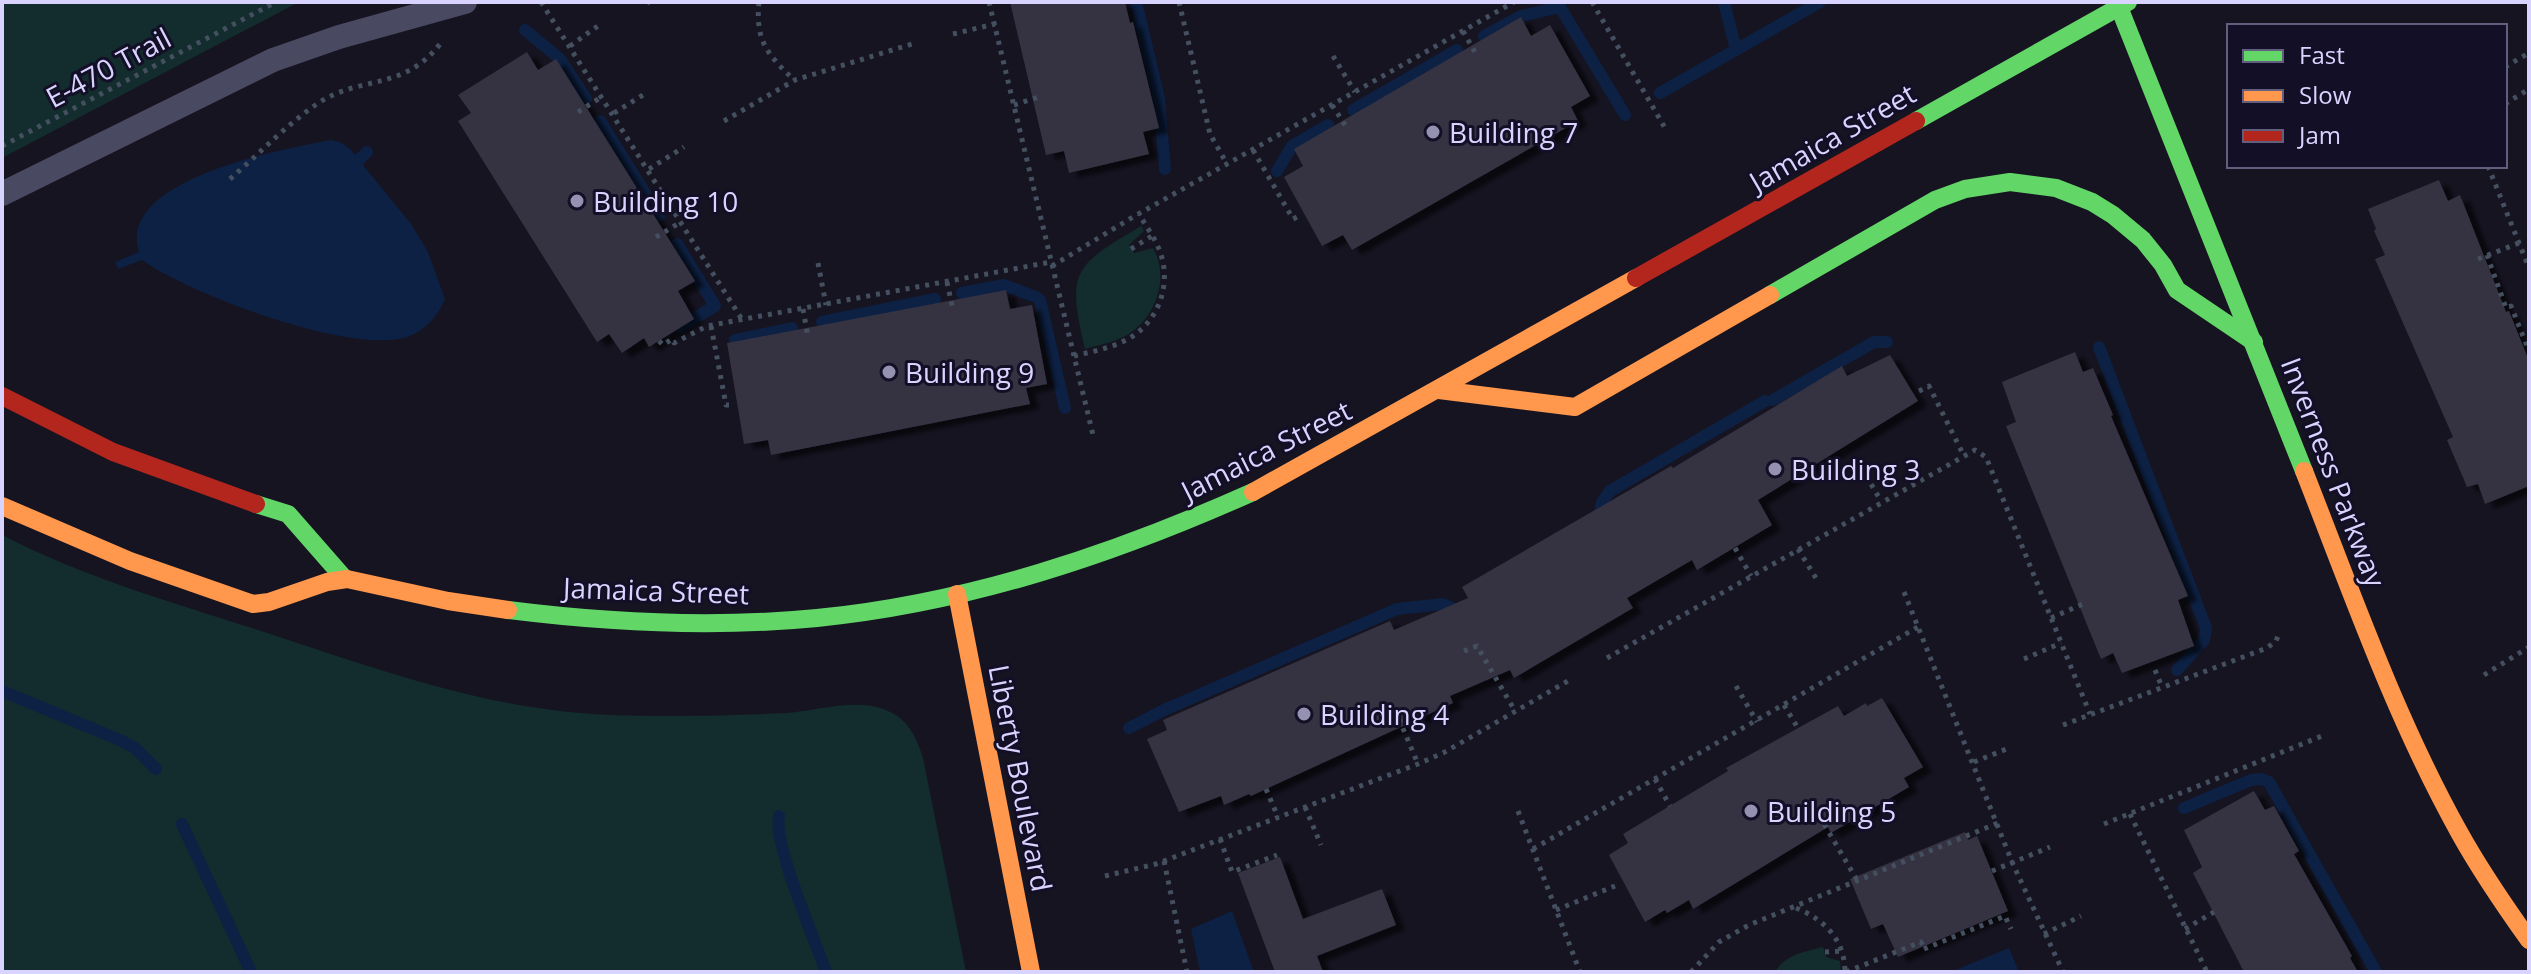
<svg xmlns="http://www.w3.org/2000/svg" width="2531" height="974" font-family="'Open Sans',sans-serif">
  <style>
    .green { fill: #132c2d }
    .water { fill: #0d2144 }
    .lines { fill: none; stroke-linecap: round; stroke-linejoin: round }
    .stream { stroke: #0d2144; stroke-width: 12 }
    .building { fill: #343243; filter: url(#shadow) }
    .path { stroke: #44505f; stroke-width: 5; stroke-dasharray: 4 6; stroke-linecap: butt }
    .lane { stroke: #4a4962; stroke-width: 24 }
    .fast { stroke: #63d668; stroke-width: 18 }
    .slow { stroke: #ff974d; stroke-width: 18 }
    .jam { stroke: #b3261e; stroke-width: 18 }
    .poi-dot { fill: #9591b1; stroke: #130f26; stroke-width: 3 }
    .labels { text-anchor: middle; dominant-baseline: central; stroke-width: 6; stroke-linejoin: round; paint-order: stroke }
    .street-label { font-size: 28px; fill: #d9d4ff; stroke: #130f26 }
    .poi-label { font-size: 28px; fill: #d9d4ff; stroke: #130f26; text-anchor: start }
  </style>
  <defs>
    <filter id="shadow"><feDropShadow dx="9" dy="5" stdDeviation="2" flood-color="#0009"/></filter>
  </defs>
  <rect width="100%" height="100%" fill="#161421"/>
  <g class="green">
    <polygon points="2,2 299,2 2,158"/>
    <path d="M1141,226L1144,231L1129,245L1134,253L1153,248C1170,277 1156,318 1127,335C1115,342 1099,345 1085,349C1066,270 1074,266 1141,226Z"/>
    <path d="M2,535C83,577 171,602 258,630C379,669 481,709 610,715C669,717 728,716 786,713C818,711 858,697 888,711C908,719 917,738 923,758L966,972H2Z"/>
    <path d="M1823,947L1826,957L1840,961L1841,972H1775C1786,954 1804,952 1823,947Z"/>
  </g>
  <g class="water">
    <path d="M331,140L342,143L350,149L411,224L428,252L445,299C438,316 425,331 407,337C350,355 190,294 142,260L118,269L115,262L139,252C116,179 284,149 331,140Z"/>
    <polygon points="1232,911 1254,972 1200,972 1191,929"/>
    <polygon points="2009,948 2019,972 1953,972 1953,971"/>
  </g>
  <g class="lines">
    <g class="stream">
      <polyline points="1136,2 1159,99 1165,169"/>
      <polyline points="1724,2 1736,50"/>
      <polyline points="525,30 560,59 586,99"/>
      <polyline points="1484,36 1521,16 1560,7 1625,115"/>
      <polyline points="1660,93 1820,2"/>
      <polyline points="1353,110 1457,50"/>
      <polyline points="600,121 659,216"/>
      <polyline points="349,169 367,152"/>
      <polyline points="1277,171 1292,146 1328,125"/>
      <polyline points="677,244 715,306 680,327"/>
      <polyline points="962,293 1004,285 1036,297 1040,300 1065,408"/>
      <polyline points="822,322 935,299"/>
      <polyline points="735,340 792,328"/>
      <polyline points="2099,347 2206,628 2204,640 2177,670"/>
      <polyline points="1773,400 1874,342 1887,342"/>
      <polyline points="1599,518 1602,502 1610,491 1765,401"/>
      <polyline points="2,691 120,740 135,748 156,769"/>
      <polyline points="1129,728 1164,710 1397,609 1443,604 1461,612"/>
      <polyline points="2184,808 2251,780 2261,779 2269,782 2376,972"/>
      <path d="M779,816C773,844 815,940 826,972"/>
      <polyline points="182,824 251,972"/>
    </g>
  </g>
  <g class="building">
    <polygon points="1010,2 1125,2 1130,23 1133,22 1159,128 1143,132 1149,154 1069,173 1064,151 1046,155"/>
    <polygon points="1521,17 1531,36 1550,25 1590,96 1571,107 1578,121 1352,250 1343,235 1322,246 1284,177 1303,166 1294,149"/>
    <polygon points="527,52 538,70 556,59 695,281 678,291 694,319 649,347 644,338 622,353 609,334 597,342 458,121 471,113 458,95"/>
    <polygon points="2439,180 2448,201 2460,195 2506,312 2509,311 2529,361 2529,486 2485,504 2478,484 2467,487 2447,440 2453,437 2375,259 2385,255 2374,231 2376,229 2368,209"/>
    <polygon points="1006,290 1010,309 1032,305 1047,384 1026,388 1030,404 771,455 768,440 744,444 727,343"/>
    <polygon points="2075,352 2083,372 2093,368 2113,415 2111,416 2188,596 2178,600 2194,646 2122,673 2113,653 2101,659 2006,426 2016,422 2002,382"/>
    <polygon points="1890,355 1918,401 1758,500 1772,525 1697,570 1692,560 1627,598 1633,608 1514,678 1510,670 1450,696 1453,703 1251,796 1249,794 1224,805 1221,796 1179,812 1147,739 1167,730 1163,720 1390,621 1394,630 1468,598 1462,587 1671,466 1673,468 1842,366 1847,376"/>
    <polygon points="1882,698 1923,767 1904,778 1909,787 1831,833 1828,827 1693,909 1689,900 1667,913 1665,910 1645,922 1609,855 1628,843 1623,834 1728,771 1726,768 1838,706 1844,716 1866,703 1867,706"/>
    <polygon points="2254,791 2265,810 2274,806 2299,851 2294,854 2352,956 2350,958 2358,972 2244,972 2193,873 2202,867 2184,830"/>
    <polygon points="1965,832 1968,840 1977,836 2008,911 1898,957 1883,924 1871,929 1850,879"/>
    <polygon points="1280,857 1303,919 1382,889 1396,925 1317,956 1323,972 1275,972 1238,873"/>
  </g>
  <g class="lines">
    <g class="path">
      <polyline points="541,2 743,321"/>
      <path d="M759,2C755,41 768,55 794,80"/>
      <polyline points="989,2 1093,435"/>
      <polyline points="1179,2 1210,134 1227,164"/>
      <polyline points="1592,2 1665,128"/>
      <polyline points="647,3 649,2"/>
      <polyline points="1463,31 1476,54"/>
      <polyline points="953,34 995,24"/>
      <polyline points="570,46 602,23"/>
      <polyline points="1333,56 1355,92"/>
      <polyline points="2505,67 2529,53"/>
      <polyline points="2505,104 2529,89"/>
      <polyline points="1014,105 1042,96"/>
      <polyline points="1332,105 1347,128"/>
      <polyline points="578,112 603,96"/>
      <polyline points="614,113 648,92"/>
      <polyline points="724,121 795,80 912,44"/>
      <polyline points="2,146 276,2"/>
      <polyline points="1253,150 1293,219 1297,217"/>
      <polyline points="2488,166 2529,268"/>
      <polyline points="649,169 684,147"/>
      <path d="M230,179C259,154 288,123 320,102C363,75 403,91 440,44"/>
      <polyline points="656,237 681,222"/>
      <polyline points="1131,249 1152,236"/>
      <polyline points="2487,255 2506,308 2511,306 2529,351"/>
      <polyline points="2478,259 2519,243"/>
      <polyline points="818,263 826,305"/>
      <polyline points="1052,266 1133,217 1514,2"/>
      <polyline points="947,282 953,310"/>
      <polyline points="803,309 808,337"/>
      <polyline points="711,326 726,405 729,405"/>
      <polyline points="659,341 663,345 672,339 674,343 707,326 1051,262"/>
      <path d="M1074,356C1090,352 1107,349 1122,342C1154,328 1171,292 1162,258C1158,242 1147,228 1139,214"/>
      <polyline points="1919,391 1929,386 1963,454"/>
      <polyline points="1861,467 1881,501"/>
      <polyline points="1735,548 1751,576"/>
      <polyline points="1798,549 1819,583"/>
      <polyline points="1904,592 2012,862 2063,972"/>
      <polyline points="2051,618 2085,603"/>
      <polyline points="1464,651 1477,646 1515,711"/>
      <polyline points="1607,658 1975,450 1986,457 2090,714"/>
      <polyline points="2024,659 2061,643"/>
      <polyline points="2155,670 2162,687"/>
      <polyline points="2484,675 2529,647"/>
      <polyline points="1736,686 1757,722"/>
      <polyline points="1784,705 1799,730"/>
      <polyline points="1399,719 1418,764"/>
      <polyline points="2063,725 2267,648 2276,641 2278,636"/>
      <polyline points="1974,762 2009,748"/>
      <polyline points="1655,779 1670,806"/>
      <polyline points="1266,789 1278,817"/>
      <polyline points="1305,807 1321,845"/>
      <polyline points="1846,808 1847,811 1824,824 1857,880"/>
      <polyline points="1518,811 1580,972"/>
      <polyline points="2130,814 2207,972"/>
      <polyline points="2104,824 2322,736"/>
      <polyline points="1220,839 1232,872 1277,855"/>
      <polyline points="1533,849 1918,627"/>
      <polyline points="1164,861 1187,972"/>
      <polyline points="1992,871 2050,847"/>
      <polyline points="1105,876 1156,864 1418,764 1443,753 1568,681"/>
      <path d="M1796,908C1824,919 1845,940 1845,972"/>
      <polyline points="1556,910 1615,886"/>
      <polyline points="2185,929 2214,912"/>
      <polyline points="2044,934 2081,916"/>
      <polyline points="1924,949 2005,916 2011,929"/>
      <polyline points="1825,952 1842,951"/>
      <polyline points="1691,972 1719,942 1749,925 1998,823"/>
      <polyline points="1846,972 1921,942 1925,950"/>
    </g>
    <polyline class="lane" points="2,194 273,60 339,37 465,2"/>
    <g class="fast">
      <polyline points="2119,7 2304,471"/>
      <polyline points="1916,121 2128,2"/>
      <polyline points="1770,295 1935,200 1965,189 2010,182 2056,188 2092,202 2113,215 2143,240 2163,265 2177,290 2254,342"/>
      <polyline points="256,504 288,514 344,578"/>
      <path d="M508,610C611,623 714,628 817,618C969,603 1114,554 1253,492"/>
    </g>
    <g class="slow">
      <polyline points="1439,390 1575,407 1770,295"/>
      <path d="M2304,471C2352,593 2395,717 2459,832C2480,870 2504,905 2529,940"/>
      <polyline points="1253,492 1636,278"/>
      <polyline points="2,506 130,561 253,604 269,602 327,582 347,579 448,601 508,610"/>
      <polyline points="957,594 1031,972"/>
    </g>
    <g class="jam">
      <polyline points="1636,278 1916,121"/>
      <polyline points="2,396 113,452 256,504"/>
    </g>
  </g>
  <g class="poi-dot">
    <circle cx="1433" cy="132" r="8"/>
    <circle cx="577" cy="201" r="8"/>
    <circle cx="889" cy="372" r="8"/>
    <circle cx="1775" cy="469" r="8"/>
    <circle cx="1304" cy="714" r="8"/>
    <circle cx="1751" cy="811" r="8"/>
  </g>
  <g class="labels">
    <g class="street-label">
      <text transform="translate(108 67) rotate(-28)">E-470 Trail</text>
      <text transform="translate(1832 137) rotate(-30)">Jamaica Street</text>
      <text transform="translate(1266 450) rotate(-27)">Jamaica Street</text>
      <text transform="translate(2334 472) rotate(69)">Inverness Parkway</text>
      <text transform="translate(656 590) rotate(2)">Jamaica Street</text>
      <text transform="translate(1021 778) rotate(79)">Liberty Boulevard</text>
    </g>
    <g class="poi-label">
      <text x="1449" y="132">Building 7</text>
      <text x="593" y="201">Building 10</text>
      <text x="905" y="372">Building 9</text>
      <text x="1791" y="469">Building 3</text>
      <text x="1320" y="714">Building 4</text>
      <text x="1767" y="811">Building 5</text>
    </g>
  </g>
  <rect width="2531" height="974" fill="none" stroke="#d9d4ff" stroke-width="8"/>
  <rect x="2227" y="24" width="280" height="144" fill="#130f26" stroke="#625e7d" stroke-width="2"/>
  <rect x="2243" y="50" width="40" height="12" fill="#63d668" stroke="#625e7d" stroke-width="2"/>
  <text x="2299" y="64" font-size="24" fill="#d9d4ff">Fast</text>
  <rect x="2243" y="90" width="40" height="12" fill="#ff974d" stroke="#625e7d" stroke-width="2"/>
  <text x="2299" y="104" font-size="24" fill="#d9d4ff">Slow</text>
  <rect x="2243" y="130" width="40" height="12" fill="#b3261e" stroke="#625e7d" stroke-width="2"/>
  <text x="2299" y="144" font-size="24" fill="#d9d4ff">Jam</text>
</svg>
